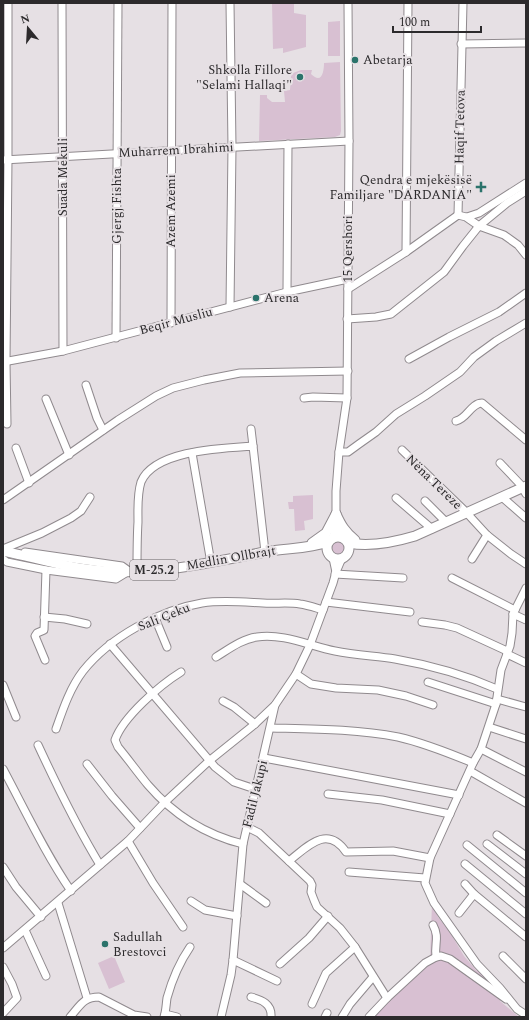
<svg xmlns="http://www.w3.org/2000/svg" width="529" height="1020" font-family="Spectral,serif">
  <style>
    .green { fill: #d8c0d2 }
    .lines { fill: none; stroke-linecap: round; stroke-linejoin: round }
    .minor-casing { stroke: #908a8e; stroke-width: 9 }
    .major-casing { stroke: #908a8e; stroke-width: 11 }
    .minor { stroke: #fff; stroke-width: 7 }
    .major { stroke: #fff; stroke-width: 9 }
    .poi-dot { fill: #2b736b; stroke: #e6e0e4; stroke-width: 1.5 }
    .labels { text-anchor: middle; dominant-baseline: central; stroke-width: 4; stroke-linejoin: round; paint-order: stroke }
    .shield { fill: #e6e0e4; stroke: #646163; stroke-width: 1 }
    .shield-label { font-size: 12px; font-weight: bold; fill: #2c2a2c }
    .poi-label { font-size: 13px; fill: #2c2a2c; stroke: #e6e0e4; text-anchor: start }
    .street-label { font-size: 13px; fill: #2c2a2c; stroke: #e6e0e4 }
  </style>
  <rect width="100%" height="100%" fill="#e6e0e4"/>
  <g class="green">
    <polygon points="272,3 294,3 294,13 306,15 306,47 283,53 283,48 273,49"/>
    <polygon points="340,21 340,56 328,56 328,22"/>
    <path d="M340,62L341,131L340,135L335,137L259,141L260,95H267V98L272,102H285L284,91L290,90L291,76L293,73L301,70H312L311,74C322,85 324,71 324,63Z"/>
    <polygon points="313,495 313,519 304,521 305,530 295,531 294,509 289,509 288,502 293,502 293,496"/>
    <circle cx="338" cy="548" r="9"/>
    <polygon points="432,902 438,917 451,934 464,956 476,970 485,975 500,991 500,1001 519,1017 372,1017 430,962"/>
    <polygon points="114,956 125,982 109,989 98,963"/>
  </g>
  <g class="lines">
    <g class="minor-casing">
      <g id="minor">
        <polyline points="62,3 63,351"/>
        <polyline points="230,3 232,147 230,307"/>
        <polyline points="461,44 526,43"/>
        <polyline points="3,160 349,141"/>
        <polyline points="458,215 463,3"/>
        <polyline points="458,215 466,217 479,226 504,235 518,245 526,255"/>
        <polyline points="467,217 479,213 526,183"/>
        <polyline points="406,252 408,3"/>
        <polyline points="348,289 406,252 458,215"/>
        <polyline points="287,292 288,144"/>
        <polyline points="347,319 376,317 391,314 444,272 463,246 479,226 507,203 526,191"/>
        <polyline points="171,323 172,3"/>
        <polyline points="116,338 118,3"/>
        <polyline points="409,359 449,337 499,312 526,293"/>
        <polyline points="3,362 63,351 287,292 348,279"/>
        <polyline points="86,385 97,418 103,430"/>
        <polyline points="304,398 313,397 347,398"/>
        <polyline points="46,399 69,455"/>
        <path d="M456,421C467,419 471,403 482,403L526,440"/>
        <polyline points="7,424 6,362 8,159 8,3"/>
        <polyline points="251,429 253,446"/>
        <polyline points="16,448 29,483"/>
        <polyline points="402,450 464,510 487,535 511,554 526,564"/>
        <polyline points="339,452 348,452 359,444 376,432 396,414 425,396 460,372 474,357 496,341 526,323"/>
        <polyline points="192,453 211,563"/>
        <polyline points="500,463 520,484 526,494"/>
        <polyline points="502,497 526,518"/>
        <polyline points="396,498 432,529"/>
        <polyline points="3,500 118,420 156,396 173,388 204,380 240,373 348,371"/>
        <polyline points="425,501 446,522"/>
        <polyline points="338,522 341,536"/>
        <polyline points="333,538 336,518 336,491 339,452 347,398 349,141 348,3"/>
        <polyline points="3,549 42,533 71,518 81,511 90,497"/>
        <polyline points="333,558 336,572"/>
        <polyline points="3,559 7,562 46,570 116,579 129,571 122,566 25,552"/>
        <polyline points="472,559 487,535"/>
        <path d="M137,571C137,555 137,538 138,522C138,509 137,495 141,482C154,450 223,448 253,446L265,552"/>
        <polyline points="335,574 403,578"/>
        <polyline points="452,578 515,610"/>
        <polyline points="526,588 513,614 512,633 510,646 501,670 496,704 481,749 473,763 430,858 425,883 434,903 477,964 500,988 517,1009 526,1015"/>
        <polyline points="326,602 410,612"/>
        <polyline points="513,614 526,620"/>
        <polyline points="44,617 65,619 87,624"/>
        <polyline points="155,618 167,647"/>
        <polyline points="422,622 445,625 457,628 507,651"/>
        <polyline points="110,644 215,767 234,782 255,789"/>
        <polyline points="507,654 526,663"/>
        <path d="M216,657C229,649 242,639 257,637C283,633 310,646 335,651C355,655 375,656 395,659C430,665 465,675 497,689"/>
        <polyline points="45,660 35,636 37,633 44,630 46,570"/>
        <path d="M181,672C160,685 123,717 115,740L118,747C128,759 138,773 148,785C173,814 206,835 243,844"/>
        <polyline points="296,674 311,684 336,688 378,690 406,696 433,705"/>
        <polyline points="428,682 496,704"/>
        <polyline points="3,685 16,717"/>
        <polyline points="497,699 526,707"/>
        <polyline points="223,701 234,707 255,724"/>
        <polyline points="489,727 526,739"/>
        <path d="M271,728C313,729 357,729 398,737C424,743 449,753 473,763"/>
        <path d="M56,729C63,709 70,688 83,671C110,637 160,610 202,603C222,600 243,602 263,603C275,604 288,602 300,604C308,605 316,608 323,610"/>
        <path d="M38,745C57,786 77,827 100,865"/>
        <polyline points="481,749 526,772"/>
        <polyline points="264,758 459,795"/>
        <polyline points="87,764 112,796 140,828"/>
        <path d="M3,769C25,810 45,853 71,891"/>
        <polyline points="470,771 526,803"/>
        <polyline points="328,794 382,800 450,814"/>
        <polyline points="247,827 259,833 310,881 312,885 311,892 314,900 317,907 340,928 355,947 387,998"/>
        <polyline points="497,835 526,856"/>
        <polyline points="128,841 153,883 183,927"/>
        <polyline points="487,844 526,874"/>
        <polyline points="467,845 526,893"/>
        <path d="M289,861C307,847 327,824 346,852L393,851L430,858"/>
        <polyline points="465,864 526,914"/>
        <polyline points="3,867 16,887 41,917"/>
        <polyline points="349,872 425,878"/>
        <polyline points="240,884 266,903"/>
        <polyline points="465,884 474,894"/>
        <polyline points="191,901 205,910 237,916"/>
        <polyline points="58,903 87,998"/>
        <polyline points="459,913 474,894 526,937"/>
        <path d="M433,925C440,938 434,944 436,957"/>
        <polyline points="25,930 46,976"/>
        <polyline points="3,948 100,865 128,841 165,802 209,761 255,724 275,705 296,674 310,645 333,583 336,572 342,558"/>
        <polyline points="503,956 526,979"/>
        <polyline points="233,960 277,981"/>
        <polyline points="280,964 309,938 328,916"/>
        <polyline points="3,967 12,984 17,998 3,1013"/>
        <path d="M251,997C262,1000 272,1004 271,1017"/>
        <polyline points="312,1004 326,973 355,947"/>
        <polyline points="165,1014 177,1017"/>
        <path d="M70,1017C80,1006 83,997 99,997L134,1015L147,1017"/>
        <path d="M164,1017C166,1011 166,1005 167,998C172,980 179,963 190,947"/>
        <polyline points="221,1017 231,975 233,960 243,844 275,705"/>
        <polyline points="325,1017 327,1013"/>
        <polyline points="342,1017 350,1004 373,977"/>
        <polyline points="369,1017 387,998 425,963 436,957 441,956 450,959 506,999"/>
      </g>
    </g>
    <g class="major-casing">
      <g id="major">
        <path d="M336,514C341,525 345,532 355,540"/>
        <circle cx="338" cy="548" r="11"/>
        <polyline points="312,543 326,533 336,514"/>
        <path d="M349,543C370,547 395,542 415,536L526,486"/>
        <path d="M3,551C37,558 70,569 105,571C159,575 212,562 265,552C286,548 308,549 328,542"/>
      </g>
    </g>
    <use href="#minor" class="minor"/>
    <use href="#major" class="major"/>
  </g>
  <g class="poi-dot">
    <circle cx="355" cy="60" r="4"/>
    <circle cx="300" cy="77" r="4"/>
    <path d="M479 181h4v4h4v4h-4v4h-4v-4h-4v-4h4z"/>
    <circle cx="256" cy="298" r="4"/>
    <circle cx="105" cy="944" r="4"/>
  </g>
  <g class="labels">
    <rect class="shield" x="130" y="560" width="48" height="20" rx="3"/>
    <g class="shield-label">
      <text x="154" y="570">M-25.2</text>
    </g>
    <g class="poi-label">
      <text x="363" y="60">Abetarja</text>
      <text x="292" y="70" text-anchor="end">Shkolla Fillore<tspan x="292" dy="15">"Selami Hallaqi"</tspan></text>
      <text x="472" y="180" text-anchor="end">Qendra e mjekësisë<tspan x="472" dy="15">Familjare "DARDANIA"</tspan></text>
      <text x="264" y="298">Arena</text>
      <text x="113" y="937">Sadullah<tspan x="113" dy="15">Brestovci</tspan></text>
    </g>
    <g class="street-label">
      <text transform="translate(460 127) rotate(-89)">Haqif Tetova</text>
      <text transform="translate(176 150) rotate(-3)">Muharrem Ibrahimi</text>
      <text transform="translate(63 177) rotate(-90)">Suada Mekuli</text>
      <text transform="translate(117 206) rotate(-90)">Gjergj Fishta</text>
      <text transform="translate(171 211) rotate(-90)">Azem Azemi</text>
      <text transform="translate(348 249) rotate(-90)">15 Qershori</text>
      <text transform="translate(176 321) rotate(-15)">Beqir Musliu</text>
      <text transform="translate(434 482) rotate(44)">Nëna Tereze</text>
      <text transform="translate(231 558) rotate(-10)">Medlin Ollbrajt</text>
      <text transform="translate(164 617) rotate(-22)">Sali Çeku</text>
      <text transform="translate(255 794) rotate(-76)">Fadil Jakupi</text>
    </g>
  </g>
  <rect width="529" height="1020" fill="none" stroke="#2c2a2c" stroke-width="8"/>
  <g transform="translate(28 28) rotate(342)" stroke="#e6e0e4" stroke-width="3" paint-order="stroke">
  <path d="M0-3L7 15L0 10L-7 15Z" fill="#2c2a2c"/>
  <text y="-6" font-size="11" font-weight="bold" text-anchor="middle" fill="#2c2a2c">N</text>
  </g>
  <path d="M393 26v6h88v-6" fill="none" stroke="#2c2a2c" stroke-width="2"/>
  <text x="399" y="26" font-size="12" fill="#2c2a2c" stroke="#e6e0e4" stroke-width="3" paint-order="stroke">100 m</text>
</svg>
